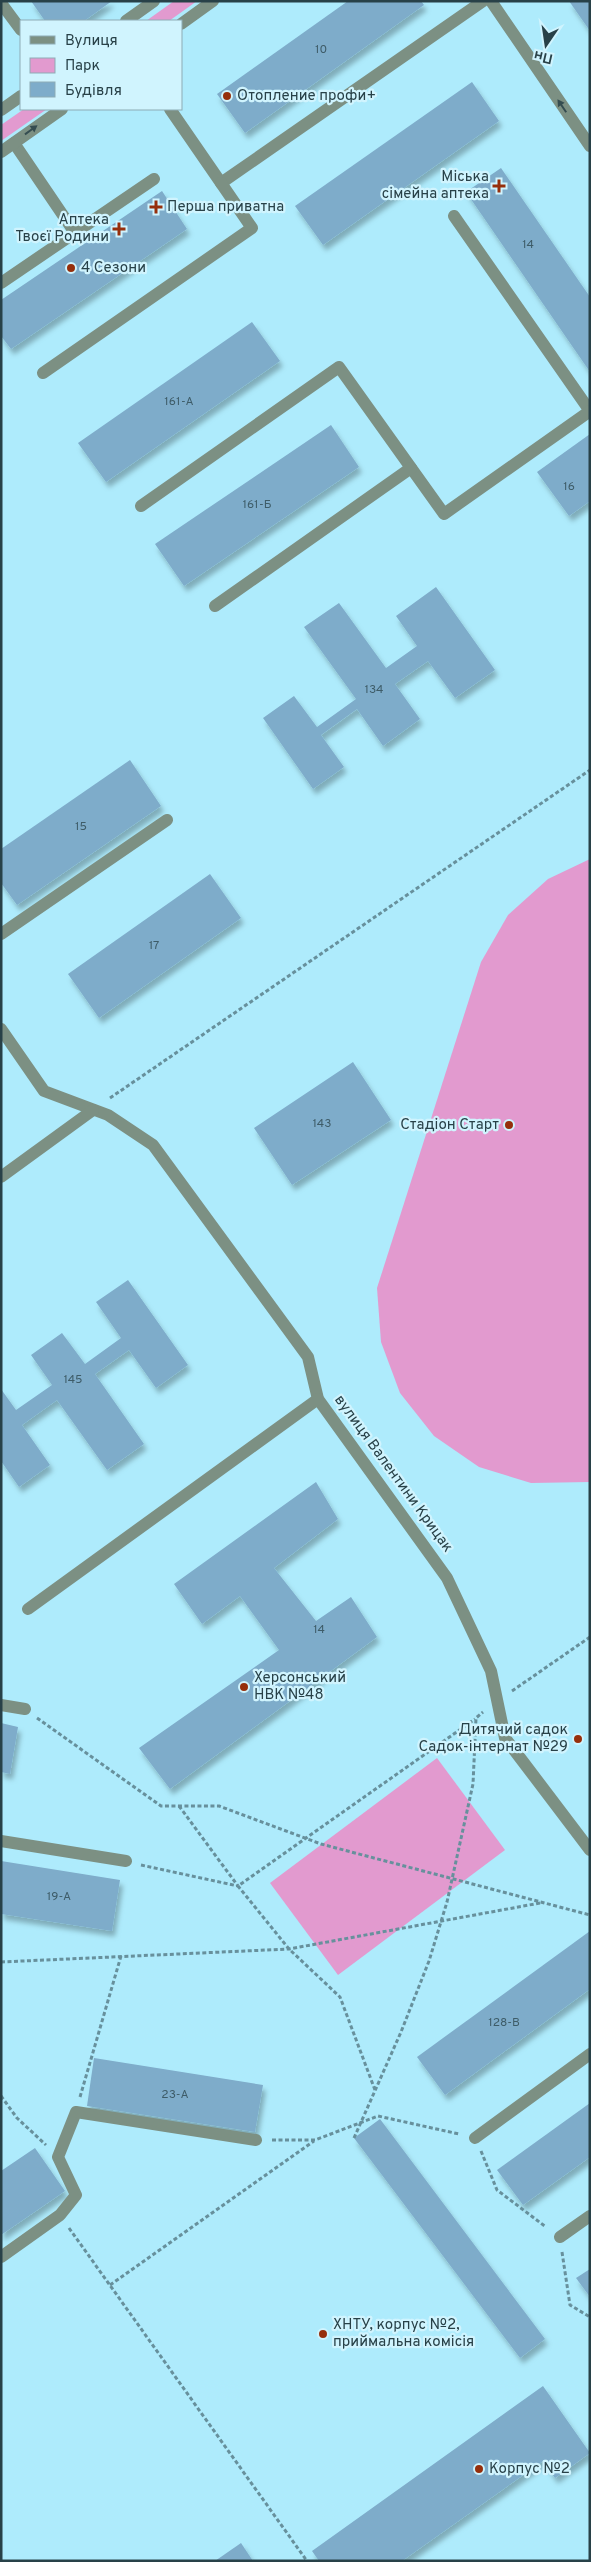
<svg xmlns="http://www.w3.org/2000/svg" width="591" height="2562" font-family="Overpass,sans-serif">
  <style>
    .green { fill: #e29acf }
    .building { fill: #7eacca; filter: url(#shadow) }
    .lines { fill: none; stroke-linecap: round; stroke-linejoin: round }
    .path { stroke: #67909c; stroke-width: 3; stroke-dasharray: 4 2.5; stroke-linecap: butt }
    .minor { stroke: #7c9083; stroke-width: 12 }
    .oneway { fill: #354d51 }
    .poi-dot { fill: #962f0c; stroke: #d0f4fe; stroke-width: 2 }
    .labels { text-anchor: middle; dominant-baseline: central; stroke-width: 4.5; stroke-linejoin: round; paint-order: stroke }
    .number-label { font-size: 12px; fill: #3e5c68 }
    .poi-label { font-size: 15px; fill: #284148; stroke: #d0f4fe; text-anchor: start }
    .street-label { font-size: 15px; fill: #284148; stroke: #d0f4fe }
  </style>
  <defs>
    <filter id="shadow"><feDropShadow dx="3" dy="5.5" stdDeviation="2.5" flood-color="#0004"/></filter>
  </defs>
  <rect width="100%" height="100%" fill="#aeebfc"/>
  <g class="green">
    <polygon points="174,1 197,1 169,21 146,21"/>
    <polygon points="24,109 47,109 1,141 1,125"/>
    <polygon points="590,859 590,1482 531,1483 479,1467 434,1436 400,1393 381,1342 377,1288 481,962 508,915 548,879"/>
    <polygon points="437,1758 505,1850 338,1975 270,1883"/>
  </g>
  <g class="building">
    <polygon points="31,1 112,1 84,21 45,21"/>
    <polygon points="348,1 421,1 424,5 245,133 217,94"/>
    <polygon points="569,1 590,1 590,31"/>
    <polygon points="472,82 499,121 323,245 295,206"/>
    <polygon points="501,168 590,297 590,372 466,192"/>
    <polygon points="162,191 187,229 11,349 1,336 1,300"/>
    <polygon points="252,322 280,361 106,482 78,443"/>
    <polygon points="331,425 359,467 184,586 155,544"/>
    <polygon points="590,434 590,501 569,516 537,472"/>
    <polygon points="436,587 495,670 455,698 428,661 395,684 420,719 383,746 357,709 321,735 344,767 313,789 263,718 294,696 317,727 356,699 304,627 339,603 386,668 417,646 396,616"/>
    <polygon points="130,760 161,806 17,905 1,883 1,849"/>
    <polygon points="210,874 241,918 99,1018 68,974"/>
    <polygon points="353,1062 391,1120 292,1185 254,1128"/>
    <polygon points="128,1280 188,1365 156,1388 129,1350 95,1374 144,1444 107,1470 57,1400 22,1425 50,1465 19,1487 1,1461 1,1389 16,1410 52,1385 31,1355 62,1333 85,1364 121,1338 96,1302"/>
    <polygon points="316,1482 338,1519 274,1568 316,1621 351,1597 377,1637 170,1789 139,1748 279,1650 240,1596 202,1624 174,1584"/>
    <polygon points="1,1723 18,1727 10,1774 1,1772"/>
    <polygon points="1,1861 120,1880 112,1931 1,1914"/>
    <polygon points="590,1931 590,1989 445,2095 417,2057"/>
    <polygon points="94,2058 263,2085 255,2132 87,2106"/>
    <polygon points="590,2103 590,2157 523,2205 497,2170"/>
    <polygon points="380,2119 545,2339 520,2358 354,2138"/>
    <polygon points="35,2148 65,2191 1,2235 1,2171"/>
    <polygon points="590,2269 590,2297 576,2278"/>
    <polygon points="543,2386 590,2453 555,2478 543,2461 402,2561 319,2561 312,2551"/>
    <polygon points="241,2543 253,2561 215,2561"/>
  </g>
  <g class="lines">
    <g class="path">
      <polyline points="110,1098 590,770"/>
      <polyline points="512,1691 590,1637"/>
      <polyline points="37,1718 161,1806 219,1806 321,1844 590,1915"/>
      <polyline points="179,1806 238,1886"/>
      <polyline points="141,1865 238,1886"/>
      <polyline points="1,1962 289,1949 540,1903"/>
      <polyline points="375,2090 340,1997 289,1949 238,1886 475,1719"/>
      <polyline points="1,2096 17,2118 46,2145"/>
      <polyline points="80,2097 121,1956"/>
      <polyline points="354,2138 401,2032 429,1961 447,1902 473,1784 476,1718 483,1712"/>
      <polyline points="272,2140 315,2140 378,2116 459,2134"/>
      <polyline points="481,2151 497,2190 546,2227"/>
      <polyline points="69,2228 307,2561"/>
      <polyline points="562,2252 570,2305 590,2317"/>
      <polyline points="110,2285 314,2141"/>
    </g>
    <g class="minor">
      <polyline points="491,1 590,146"/>
      <polyline points="1,3 21,30"/>
      <polyline points="126,21 154,1"/>
      <polyline points="181,24 213,1"/>
      <polyline points="170,109 221,183 483,1"/>
      <polyline points="1,110 21,96"/>
      <polyline points="14,143 75,233"/>
      <polyline points="1,152 62,109"/>
      <polyline points="454,216 590,411"/>
      <polyline points="1,283 154,179"/>
      <polyline points="43,373 252,228 221,183"/>
      <polyline points="141,506 339,367 444,514 590,411"/>
      <polyline points="215,606 411,468"/>
      <polyline points="1,934 167,820"/>
      <polyline points="1,1029 44,1091 108,1115 153,1145 308,1357 318,1399 447,1578 491,1671 505,1738 590,1850"/>
      <polyline points="1,1177 93,1110"/>
      <polyline points="28,1609 318,1399"/>
      <polyline points="1,1705 25,1709"/>
      <polyline points="1,1841 126,1861"/>
      <polyline points="475,2138 590,2054"/>
      <polyline points="560,2237 590,2216"/>
      <polyline points="1,2257 60,2215 76,2195 58,2157 76,2112 256,2140"/>
    </g>
  </g>
  <defs><path id="oneway-solid" d="M-6-.8H1V-3.2L6.5 0L1 3.2V.8H-6Z" transform="scale(1.25)"/></defs>
  <g class="oneway">
    <use href="#oneway-solid" transform="translate(562 106) rotate(-124)"/>
    <use href="#oneway-solid" transform="translate(31 130) rotate(-36)"/>
  </g>
  <g class="poi-dot">
    <circle cx="227" cy="96" r="5"/>
    <path d="M496.5 178.5h5v5h5v5h-5v5h-5v-5h-5v-5h5z"/>
    <path d="M153.5 199.5h5v5h5v5h-5v5h-5v-5h-5v-5h5z"/>
    <path d="M116.5 221.5h5v5h5v5h-5v5h-5v-5h-5v-5h5z"/>
    <circle cx="71" cy="268" r="5"/>
    <circle cx="509" cy="1125" r="5"/>
    <circle cx="244" cy="1687" r="5"/>
    <circle cx="578" cy="1739" r="5"/>
    <circle cx="323" cy="2334" r="5"/>
    <circle cx="479" cy="2469" r="5"/>
  </g>
  <g class="labels">
    <g class="number-label">
      <text x="321" y="50">10</text>
      <text x="528" y="245">14</text>
      <text x="179" y="402">161-А</text>
      <text x="569" y="487">16</text>
      <text x="257" y="505">161-Б</text>
      <text x="374" y="690">134</text>
      <text x="81" y="827">15</text>
      <text x="154" y="946">17</text>
      <text x="322" y="1124">143</text>
      <text x="73" y="1380">145</text>
      <text x="319" y="1630">14</text>
      <text x="59" y="1897">19-А</text>
      <text x="504" y="2023">128-В</text>
      <text x="175" y="2095">23-А</text>
    </g>
    <g class="poi-label">
      <text x="237" y="96">Отопление профи+</text>
      <text x="489" y="177" text-anchor="end">Міська<tspan x="489" dy="17">сімейна аптека</tspan></text>
      <text x="167" y="207">Перша приватна</text>
      <text x="109" y="220" text-anchor="end">Аптека<tspan x="109" dy="17">Твоєї Родини</tspan></text>
      <text x="81" y="268">4 Сезони</text>
      <text x="499" y="1125" text-anchor="end">Стадіон Старт</text>
      <text x="254" y="1678">Херсонський<tspan x="254" dy="17">НВК №48</tspan></text>
      <text x="568" y="1730" text-anchor="end">Дитячий садок<tspan x="568" dy="17">Садок-інтернат №29</tspan></text>
      <text x="333" y="2325">ХНТУ, корпус №2,<tspan x="333" dy="17">приймальна комісія</tspan></text>
      <text x="489" y="2469">Корпус №2</text>
    </g>
    <g class="street-label">
      <text transform="translate(393 1474) rotate(54)">вулиця Валентини Крицак</text>
    </g>
  </g>
  <rect width="591" height="2562" fill="none" stroke="#284148" stroke-width="5"/>
  <rect x="20" y="20" width="162" height="90" fill="#d0f4fe" stroke="#8dacb5"/>
  <rect x="30" y="36" width="25" height="8" fill="#7c9083" stroke="#8dacb5"/>
  <text x="65" y="45" font-size="15" fill="#284148">Вулиця</text>
  <rect x="30" y="58" width="25" height="15" fill="#e29acf" stroke="#8dacb5"/>
  <text x="65" y="70" font-size="15" fill="#284148">Парк</text>
  <rect x="30" y="82" width="25" height="15" fill="#7eacca" stroke="#8dacb5"/>
  <text x="65" y="95" font-size="15" fill="#284148">Будівля</text>
  <g transform="translate(546 45) rotate(193)" stroke="#d0f4fe" stroke-width="4" paint-order="stroke">
  <path d="M0-4L9 19L0 12L-9 19Z" fill="#284148"/>
  <text y="-8" font-size="14" font-weight="bold" text-anchor="middle" fill="#284148">Пн</text>
  </g>
</svg>
